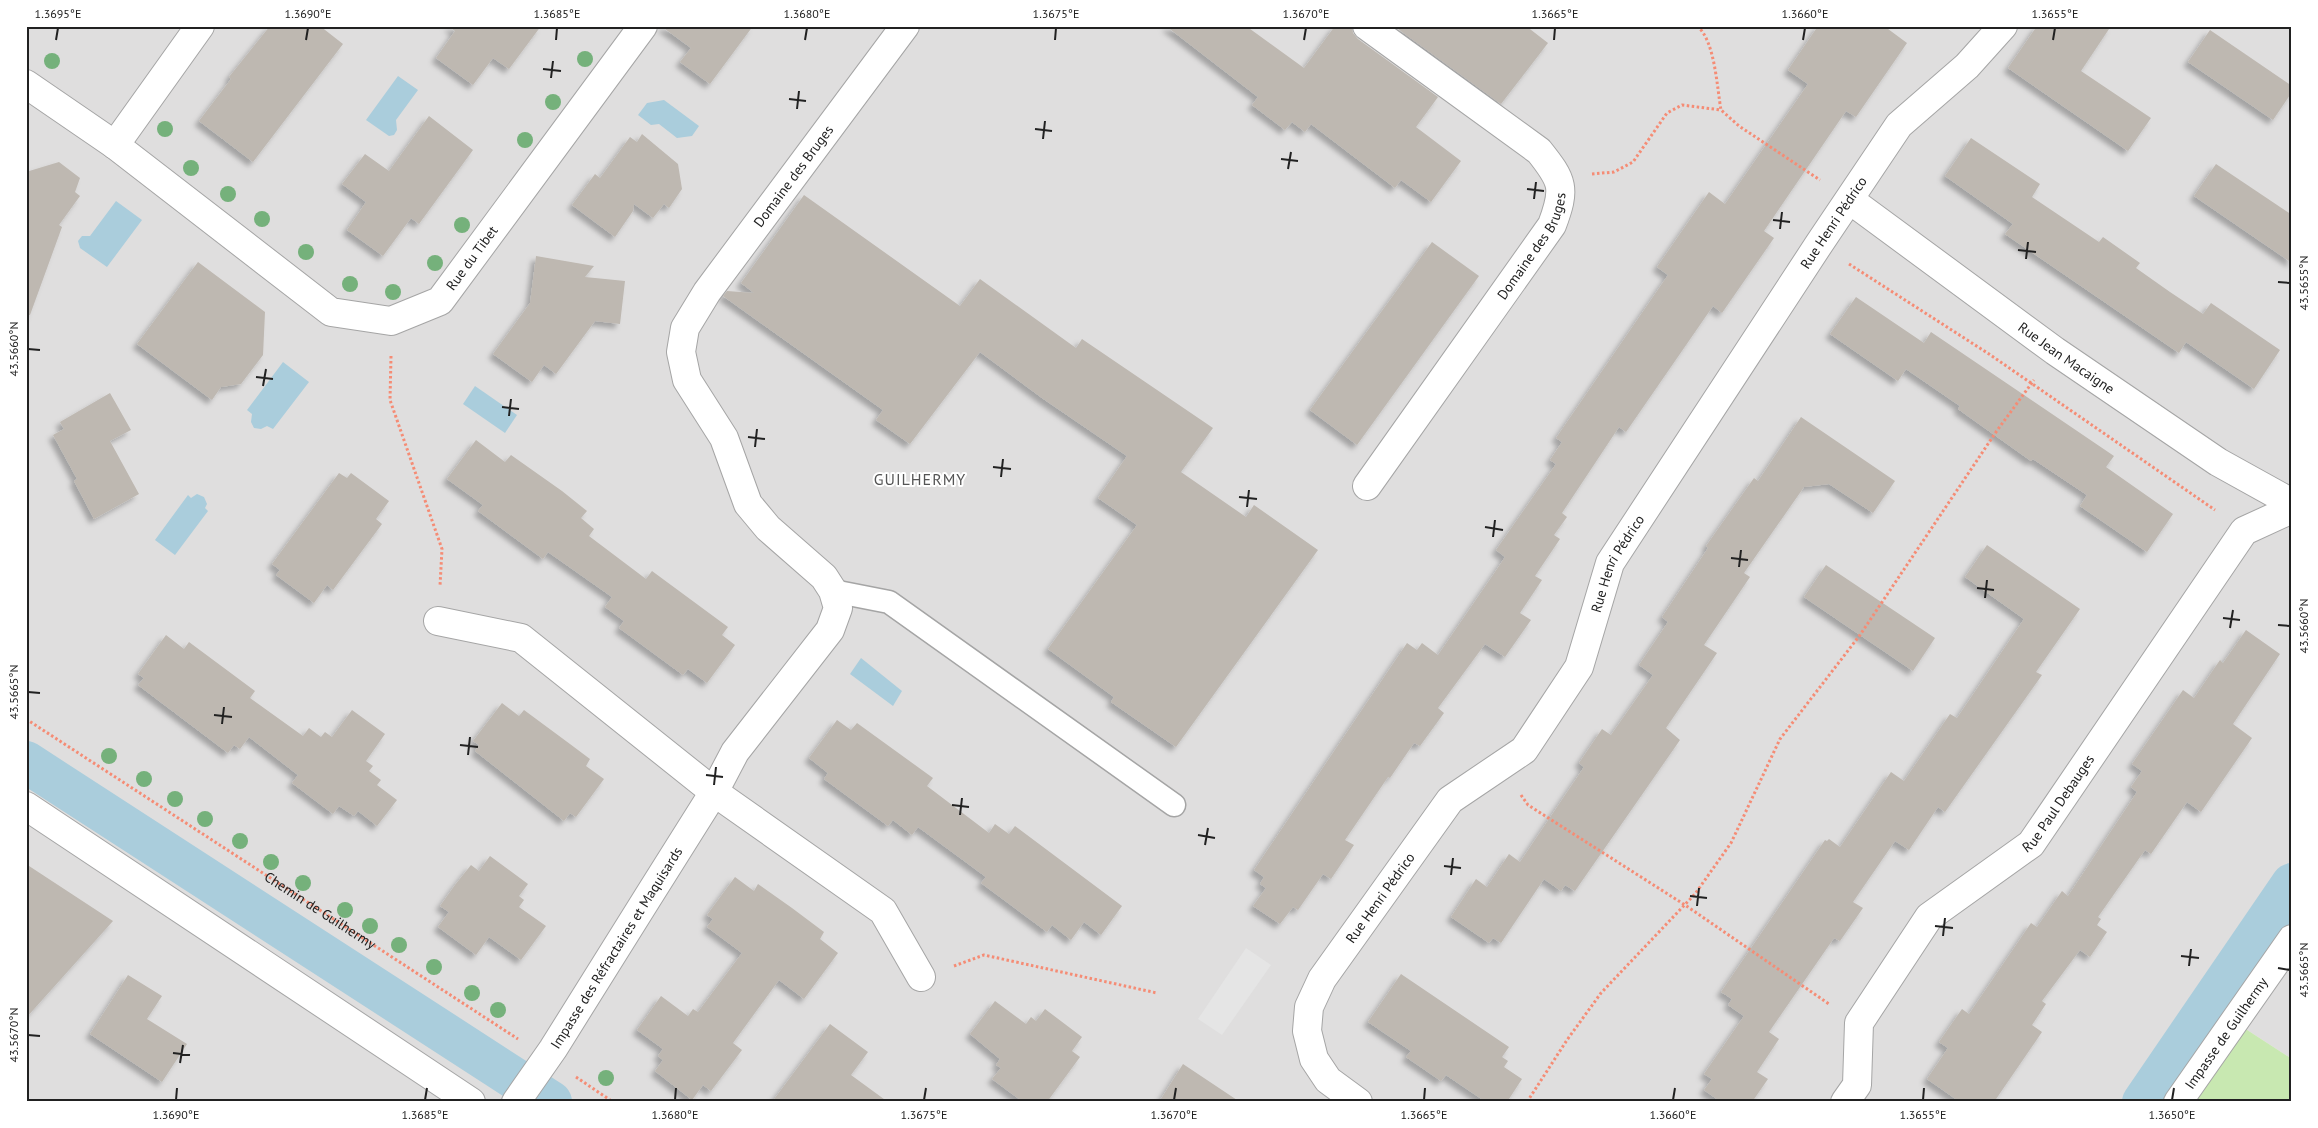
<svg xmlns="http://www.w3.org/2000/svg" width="2318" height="1128" font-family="'PT Sans',sans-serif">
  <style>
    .residential { fill: #dfdede }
    .grass { fill: #c8e8b1 }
    .parking { fill: #e5e5e5 }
    .water { fill: #aacddc }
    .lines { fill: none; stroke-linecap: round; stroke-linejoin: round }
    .canal { stroke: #aacddc; stroke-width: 42 }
    .building { fill: #beb8b1; filter: url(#shadow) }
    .service-casing { stroke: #a5a5a5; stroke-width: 25 }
    .minor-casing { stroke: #a5a5a5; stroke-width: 30 }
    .path { stroke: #f58c75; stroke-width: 3; stroke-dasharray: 2.5 2.5; stroke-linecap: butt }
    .service { stroke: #fff; stroke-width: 22 }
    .minor { stroke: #fff; stroke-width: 28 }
    .tree { fill: #75b17b }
    .ticks { fill: none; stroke: #212121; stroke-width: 2 }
    .labels { text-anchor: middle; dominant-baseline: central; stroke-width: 4; stroke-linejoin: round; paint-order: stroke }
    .street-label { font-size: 14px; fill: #212121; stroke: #fff }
    .quarter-label { font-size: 16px; letter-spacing: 1px; fill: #545454; stroke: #fff }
    .neatline { fill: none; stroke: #212121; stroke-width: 2 }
    .ticks-label { font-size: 12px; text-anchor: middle; fill: #212121 }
  </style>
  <defs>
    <filter id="shadow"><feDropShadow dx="-4.5" dy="4.5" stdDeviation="2.5" flood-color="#0004"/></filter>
  </defs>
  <rect width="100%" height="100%" fill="#f1efe8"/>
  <polygon class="residential" points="26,26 2292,26 2292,1059 2241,1026 2190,1102 26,1102"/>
  <polygon class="grass" points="2241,1026 2292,1059 2292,1102 2190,1102"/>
  <polygon class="parking" points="1246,948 1271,965 1222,1035 1198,1019"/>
  <g class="water">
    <polygon points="398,76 418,90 396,120 397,130 394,135 389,136 366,120"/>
    <polygon points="664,100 699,126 692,136 677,138 659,124 651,125 638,115 647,103"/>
    <polygon points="116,201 142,220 107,267 80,248 78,241 82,236 90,236"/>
    <polygon points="283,362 309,382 273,429 267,426 261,429 254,428 251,422 252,414 247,410"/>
    <polygon points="475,386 517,415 505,433 463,404"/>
    <polygon points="197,494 204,497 207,504 205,508 208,511 175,555 155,540 188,495 191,498"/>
    <polygon points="861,658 902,691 893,706 850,674"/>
  </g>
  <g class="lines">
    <g class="canal">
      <polyline points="26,762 551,1102"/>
      <polyline points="2143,1102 2292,884"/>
    </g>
  </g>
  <g class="building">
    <polygon points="270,26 320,26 343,44 253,162 199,121 231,79 229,77"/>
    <polygon points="448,26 541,26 509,69 493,58 473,85 436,58 455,31"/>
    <polygon points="661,26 753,26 710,84 680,62 691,48"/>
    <polygon points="1166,26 1246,26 1304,68 1335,26 1352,26 1353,33 1358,39 1438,97 1416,127 1461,161 1431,202 1401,180 1395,188 1311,124 1305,132 1292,122 1285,130 1252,105 1258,97"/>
    <polygon points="1394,26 1526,26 1548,43 1501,104"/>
    <polygon points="1818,26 1884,26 1907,43 1856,117 1846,111 1764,231 1774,238 1722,313 1713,306 1626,432 1619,427 1562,513 1567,517 1554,535 1560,539 1535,576 1542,580 1520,613 1531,620 1505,657 1485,644 1438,708 1444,713 1420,746 1414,743 1390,778 1388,777 1345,840 1354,845 1331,879 1323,874 1298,910 1293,907 1280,924 1253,906 1266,888 1260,884 1264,877 1254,870 1407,643 1417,650 1422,643 1438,655 1495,572 1505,557 1496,550 1556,464 1550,460 1562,442 1556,438 1668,275 1657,267 1709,192 1725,204 1808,84 1788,70"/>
    <polygon points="2037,26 2111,26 2081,71 2151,118 2128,151 2008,68"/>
    <polygon points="2210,30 2292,86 2292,92 2273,120 2188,62"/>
    <polygon points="429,116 473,150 419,224 411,218 383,256 347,230 366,202 342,184 365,154 389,171"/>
    <polygon points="642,134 678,164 682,189 669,208 664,204 653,218 634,204 633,211 615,237 572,205 595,174 600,178 630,137 637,142"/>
    <polygon points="1971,138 2040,184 2032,197 2099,242 2103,237 2140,263 2136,268 2170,292 2203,314 2211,303 2280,350 2254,389 2186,342 2179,353 2005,234 2013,224 1945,176"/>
    <polygon points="59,162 80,178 75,192 80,196 59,225 62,227 30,315 26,315 26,172"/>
    <polygon points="2216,164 2292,215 2292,263 2194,196"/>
    <polygon points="804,195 960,306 980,279 1076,348 1082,339 1213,428 1181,472 1246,517 1254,505 1318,550 1176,747 1111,702 1114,697 1048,649 1137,525 1098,498 1127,456 1042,398 980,352 910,444 876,420 883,410 723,296 727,291 754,293 741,283"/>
    <polygon points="1432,242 1479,276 1357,445 1310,410"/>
    <polygon points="536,256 594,266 585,277 625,281 620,324 595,321 556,374 544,365 532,382 493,354 530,303"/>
    <polygon points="198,262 265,312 263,355 241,384 221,387 212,400 137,344"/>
    <polygon points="1856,297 1924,343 1931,332 2114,456 2106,467 2173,514 2147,552 2080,506 2087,495 2033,459 2031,461 1958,409 1960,406 1906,369 1898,381 1830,334"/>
    <polygon points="110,393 131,430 110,441 139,494 94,519 74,481 77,479 53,435 64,429 60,422"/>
    <polygon points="1801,417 1895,481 1873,513 1829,484 1804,487 1744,573 1750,577 1704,645 1717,653 1666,728 1680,740 1575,891 1565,885 1561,891 1544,879 1501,943 1493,938 1489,943 1451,917 1476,879 1487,887 1509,854 1520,862 1584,767 1579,763 1602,729 1611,735 1653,675 1639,665 1668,622 1662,617 1708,548 1706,546 1754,478 1758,481"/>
    <polygon points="476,440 505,462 511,455 562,491 587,511 581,518 594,529 589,536 646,579 652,571 728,627 722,635 735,645 707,683 688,669 683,675 619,628 624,621 605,607 612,597 548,552 543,559 478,511 483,505 447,479"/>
    <polygon points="339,473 347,478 351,473 389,501 376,519 382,524 333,590 327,585 314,603 276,575 280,570 272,564"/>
    <polygon points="1987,545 2080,609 2036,672 2042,675 1945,812 1938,807 1909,850 1895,841 1853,902 1863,908 1840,941 1834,938 1769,1032 1779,1039 1757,1072 1768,1079 1752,1102 1721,1102 1704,1090 1712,1079 1704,1074 1744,1016 1728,1005 1732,999 1721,992 1825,840 1827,841 1829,839 1840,847 1891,772 1904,781 1950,714 1957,718 2024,619 1965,577"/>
    <polygon points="1826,565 1935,638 1913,671 1804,597"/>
    <polygon points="2246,630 2280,654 2233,724 2252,738 2201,812 2187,802 2151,854 2145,850 2098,917 2101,919 2097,925 2107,932 2090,957 2080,950 2042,1001 2046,1004 2032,1025 2042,1032 1994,1102 1960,1102 1927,1079 1948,1048 1939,1042 1962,1009 1969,1014 2031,923 2037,927 2062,891 2068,896 2137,792 2131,787 2142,771 2132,764 2183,690 2194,698 2220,660 2223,663"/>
    <polygon points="166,635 184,649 189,642 255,691 250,698 303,736 309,728 321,737 325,732 332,737 352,710 385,734 366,761 373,766 369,771 381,780 377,785 397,800 377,826 358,811 354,816 339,806 333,814 292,783 298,775 249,737 240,749 234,745 228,753 138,685 144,678 138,674"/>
    <polygon points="502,703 519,716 524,710 570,744 590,759 586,766 604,779 576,817 570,813 564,821 475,751 479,745 473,741"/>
    <polygon points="837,720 851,730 857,723 933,778 927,786 989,833 995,824 1009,834 1015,826 1122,906 1101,935 1084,922 1071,940 1052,925 1047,932 981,883 986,877 918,827 912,835 893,820 888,826 824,779 828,773 809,758"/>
    <polygon points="490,856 528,884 519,896 524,900 519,907 546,926 521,960 489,937 476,955 438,927 449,912 440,906 455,885 471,865 479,871"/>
    <polygon points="26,864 113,921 26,1018"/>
    <polygon points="735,877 754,891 758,884 792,908 824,932 820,939 838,953 804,999 779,980 733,1043 742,1050 711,1091 703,1085 692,1100 655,1071 663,1060 658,1056 663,1049 637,1030 661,996 688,1016 693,1009 698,1012 742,953 707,927 713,919 707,915"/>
    <polygon points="1401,974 1509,1047 1502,1057 1508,1061 1504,1067 1522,1079 1507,1102 1486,1102 1446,1075 1441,1081 1406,1057 1411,1051 1368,1022"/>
    <polygon points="128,975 162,996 147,1019 187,1044 162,1082 90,1034"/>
    <polygon points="995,1001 1026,1024 1031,1017 1036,1021 1045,1009 1082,1037 1072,1051 1080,1057 1047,1102 1023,1102 992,1079 1001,1068 996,1065 1000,1059 970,1034"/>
    <polygon points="830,1024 868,1052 851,1075 888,1102 772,1102"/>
    <polygon points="1183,1064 1240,1102 1159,1102"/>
  </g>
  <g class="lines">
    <g class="service-casing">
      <polyline id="service" points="833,591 889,602 1174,805"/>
    </g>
    <g class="minor-casing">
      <g id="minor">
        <path id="s2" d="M26,84L115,145L331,312L391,321L440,301L643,26"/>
        <polyline points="115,145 200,26"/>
        <path id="s3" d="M1850,200L2055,351L2218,462L2292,503"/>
        <path id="s4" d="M1367,486L1552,225C1566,188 1563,181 1539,151L1367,26"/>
        <polyline points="438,621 521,638 714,792 883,911 921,977"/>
        <polyline points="26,806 471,1102"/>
        <path id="s5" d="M516,1102L553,1049L648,897L714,792L735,752L830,630L838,608L833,591L824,577L768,528L748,504L724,438L687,380L681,352L685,328L707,292L905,26"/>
        <path id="s6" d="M1358,1102L1328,1080L1314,1059L1307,1031L1309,1007L1322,979L1450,800L1524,750L1579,667L1610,563L1819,244L1899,125L1967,66L2003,26"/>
        <path id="s7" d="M1845,1102L1857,1085L1859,1023L1929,917L2031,844L2244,531L2292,509"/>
        <path id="s8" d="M2178,1102L2292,939"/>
      </g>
    </g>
    <g class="path">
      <path d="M1697,26C1715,40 1717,88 1721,110L1739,126L1820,180"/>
      <polyline points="1592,174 1614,172 1633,162 1667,113 1682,105 1721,110"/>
      <polyline points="1849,264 1989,354 2215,510"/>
      <polyline points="391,356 390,400 442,549 440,586"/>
      <path id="s1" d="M26,719L518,1039"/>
      <polyline points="1521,795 1528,805 1685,905 1829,1004"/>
      <polyline points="954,966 984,955 1157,993"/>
      <polyline points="576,1077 613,1102"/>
      <polyline points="1527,1102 1567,1040 1601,993 1695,894 1731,843 1780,739 1860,635 1996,432 2034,380"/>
    </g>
    <use href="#service" class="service"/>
    <use href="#minor" class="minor"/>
  </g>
  <g class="tree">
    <circle cx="585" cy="59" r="8"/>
    <circle cx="52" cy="61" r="8"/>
    <circle cx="553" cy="102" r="8"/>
    <circle cx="165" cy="129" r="8"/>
    <circle cx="525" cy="140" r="8"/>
    <circle cx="191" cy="168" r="8"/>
    <circle cx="228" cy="194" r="8"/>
    <circle cx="262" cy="219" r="8"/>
    <circle cx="462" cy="225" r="8"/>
    <circle cx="306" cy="252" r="8"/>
    <circle cx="435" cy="263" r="8"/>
    <circle cx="350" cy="284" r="8"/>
    <circle cx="393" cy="292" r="8"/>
    <circle cx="109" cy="756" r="8"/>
    <circle cx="144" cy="779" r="8"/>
    <circle cx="175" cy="799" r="8"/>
    <circle cx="205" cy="819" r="8"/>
    <circle cx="240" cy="841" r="8"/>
    <circle cx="271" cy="862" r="8"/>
    <circle cx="303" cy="883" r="8"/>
    <circle cx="345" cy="910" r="8"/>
    <circle cx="370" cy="926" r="8"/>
    <circle cx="399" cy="945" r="8"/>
    <circle cx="434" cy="967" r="8"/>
    <circle cx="472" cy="993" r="8"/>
    <circle cx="498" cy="1010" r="8"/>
    <circle cx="606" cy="1078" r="8"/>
  </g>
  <path class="ticks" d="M56,40L58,28M306,40L308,28M556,40L557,28M805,40L807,28M1055,40L1056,28M1304,40L1306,28M1554,40L1555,28M1803,40L1805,28M2053,40L2055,28M543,69L561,71M551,78L553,61M789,99L806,101M797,109L799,91M1035,129L1052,131M1043,139L1045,121M1281,159L1298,161M1288,169L1291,152M1527,189L1544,191M1534,199L1536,182M1773,220L1790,222M1780,229L1782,212M2018,250L2036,252M2026,259L2028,242M2278,282L2290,283M28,349L40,350M256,377L273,379M263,386L266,369M502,407L519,409M509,416L511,399M748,437L765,439M755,447L757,429M993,467L1011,469M1001,477L1003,459M1239,497L1257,499M1247,507L1249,490M1485,527L1503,530M1493,537L1495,520M1731,558L1748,560M1739,567L1741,550M1977,588L1994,590M1985,598L1987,580M2223,618L2240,620M2278,625L2290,626M2230,628L2233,610M28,692L40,693M214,715L232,717M222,724L224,707M460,745L478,747M468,755L470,737M706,775L723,777M714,785L716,767M952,805L969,807M960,815L962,798M1198,835L1215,838M1205,845L1208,828M1444,866L1461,868M1451,875L1453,858M1690,896L1707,898M1697,906L1699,888M1935,926L1953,928M1943,936L1945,918M2181,956L2199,958M2189,966L2191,949M2278,968L2290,970M28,1035L40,1036M173,1053L190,1055M180,1063L183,1045M176,1100L177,1088M425,1100L427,1088M675,1100L676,1088M924,1100L926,1088M1174,1100L1176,1088M1424,1100L1425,1088M1673,1100L1675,1088M1923,1100L1924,1088M2172,1100L2174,1088"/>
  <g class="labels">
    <g class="street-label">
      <text stroke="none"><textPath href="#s5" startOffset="1110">Domaine des Bruges</textPath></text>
      <text stroke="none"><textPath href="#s6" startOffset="1071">Rue Henri Pédrico</textPath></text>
      <text stroke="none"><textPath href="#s4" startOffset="292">Domaine des Bruges</textPath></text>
      <text stroke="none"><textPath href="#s2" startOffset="548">Rue du Tibet</textPath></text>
      <text stroke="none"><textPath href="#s3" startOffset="268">Rue Jean Macaigne</textPath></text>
      <text stroke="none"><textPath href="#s6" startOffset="666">Rue Henri Pédrico</textPath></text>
      <text stroke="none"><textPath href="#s7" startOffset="384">Rue Paul Debauges</textPath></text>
      <text stroke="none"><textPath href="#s6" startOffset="246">Rue Henri Pédrico</textPath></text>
      <text stroke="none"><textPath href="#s1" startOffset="351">Chemin de Guilhermy</textPath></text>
      <text stroke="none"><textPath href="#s5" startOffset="184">Impasse des Réfractaires et Maquisards</textPath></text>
      <text stroke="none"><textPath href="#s8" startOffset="84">Impasse de Guilhermy</textPath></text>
    </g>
    <g class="quarter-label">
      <text x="920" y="479">GUILHERMY</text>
    </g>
  </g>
  <rect width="2318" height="1128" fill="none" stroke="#ffffff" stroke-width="55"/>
  <rect x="28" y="28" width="2262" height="1072" class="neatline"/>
  <g class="ticks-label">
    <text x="58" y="18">1.3695°E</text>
    <text x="308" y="18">1.3690°E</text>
    <text x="557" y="18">1.3685°E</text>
    <text x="807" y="18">1.3680°E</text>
    <text x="1056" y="18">1.3675°E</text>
    <text x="1306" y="18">1.3670°E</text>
    <text x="1555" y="18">1.3665°E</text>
    <text x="1805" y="18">1.3660°E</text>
    <text x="2055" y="18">1.3655°E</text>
    <text transform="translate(2304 283) rotate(-90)" y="4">43.5655°N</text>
    <text transform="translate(14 349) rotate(-90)" y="4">43.5660°N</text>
    <text transform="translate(2304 626) rotate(-90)" y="4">43.5660°N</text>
    <text transform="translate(14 692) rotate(-90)" y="4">43.5665°N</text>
    <text transform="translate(2304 970) rotate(-90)" y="4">43.5665°N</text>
    <text transform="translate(14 1035) rotate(-90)" y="4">43.5670°N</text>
    <text x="176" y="1119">1.3690°E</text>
    <text x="425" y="1119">1.3685°E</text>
    <text x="675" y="1119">1.3680°E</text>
    <text x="924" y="1119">1.3675°E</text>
    <text x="1174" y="1119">1.3670°E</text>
    <text x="1424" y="1119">1.3665°E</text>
    <text x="1673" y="1119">1.3660°E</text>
    <text x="1923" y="1119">1.3655°E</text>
    <text x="2172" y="1119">1.3650°E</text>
  </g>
</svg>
